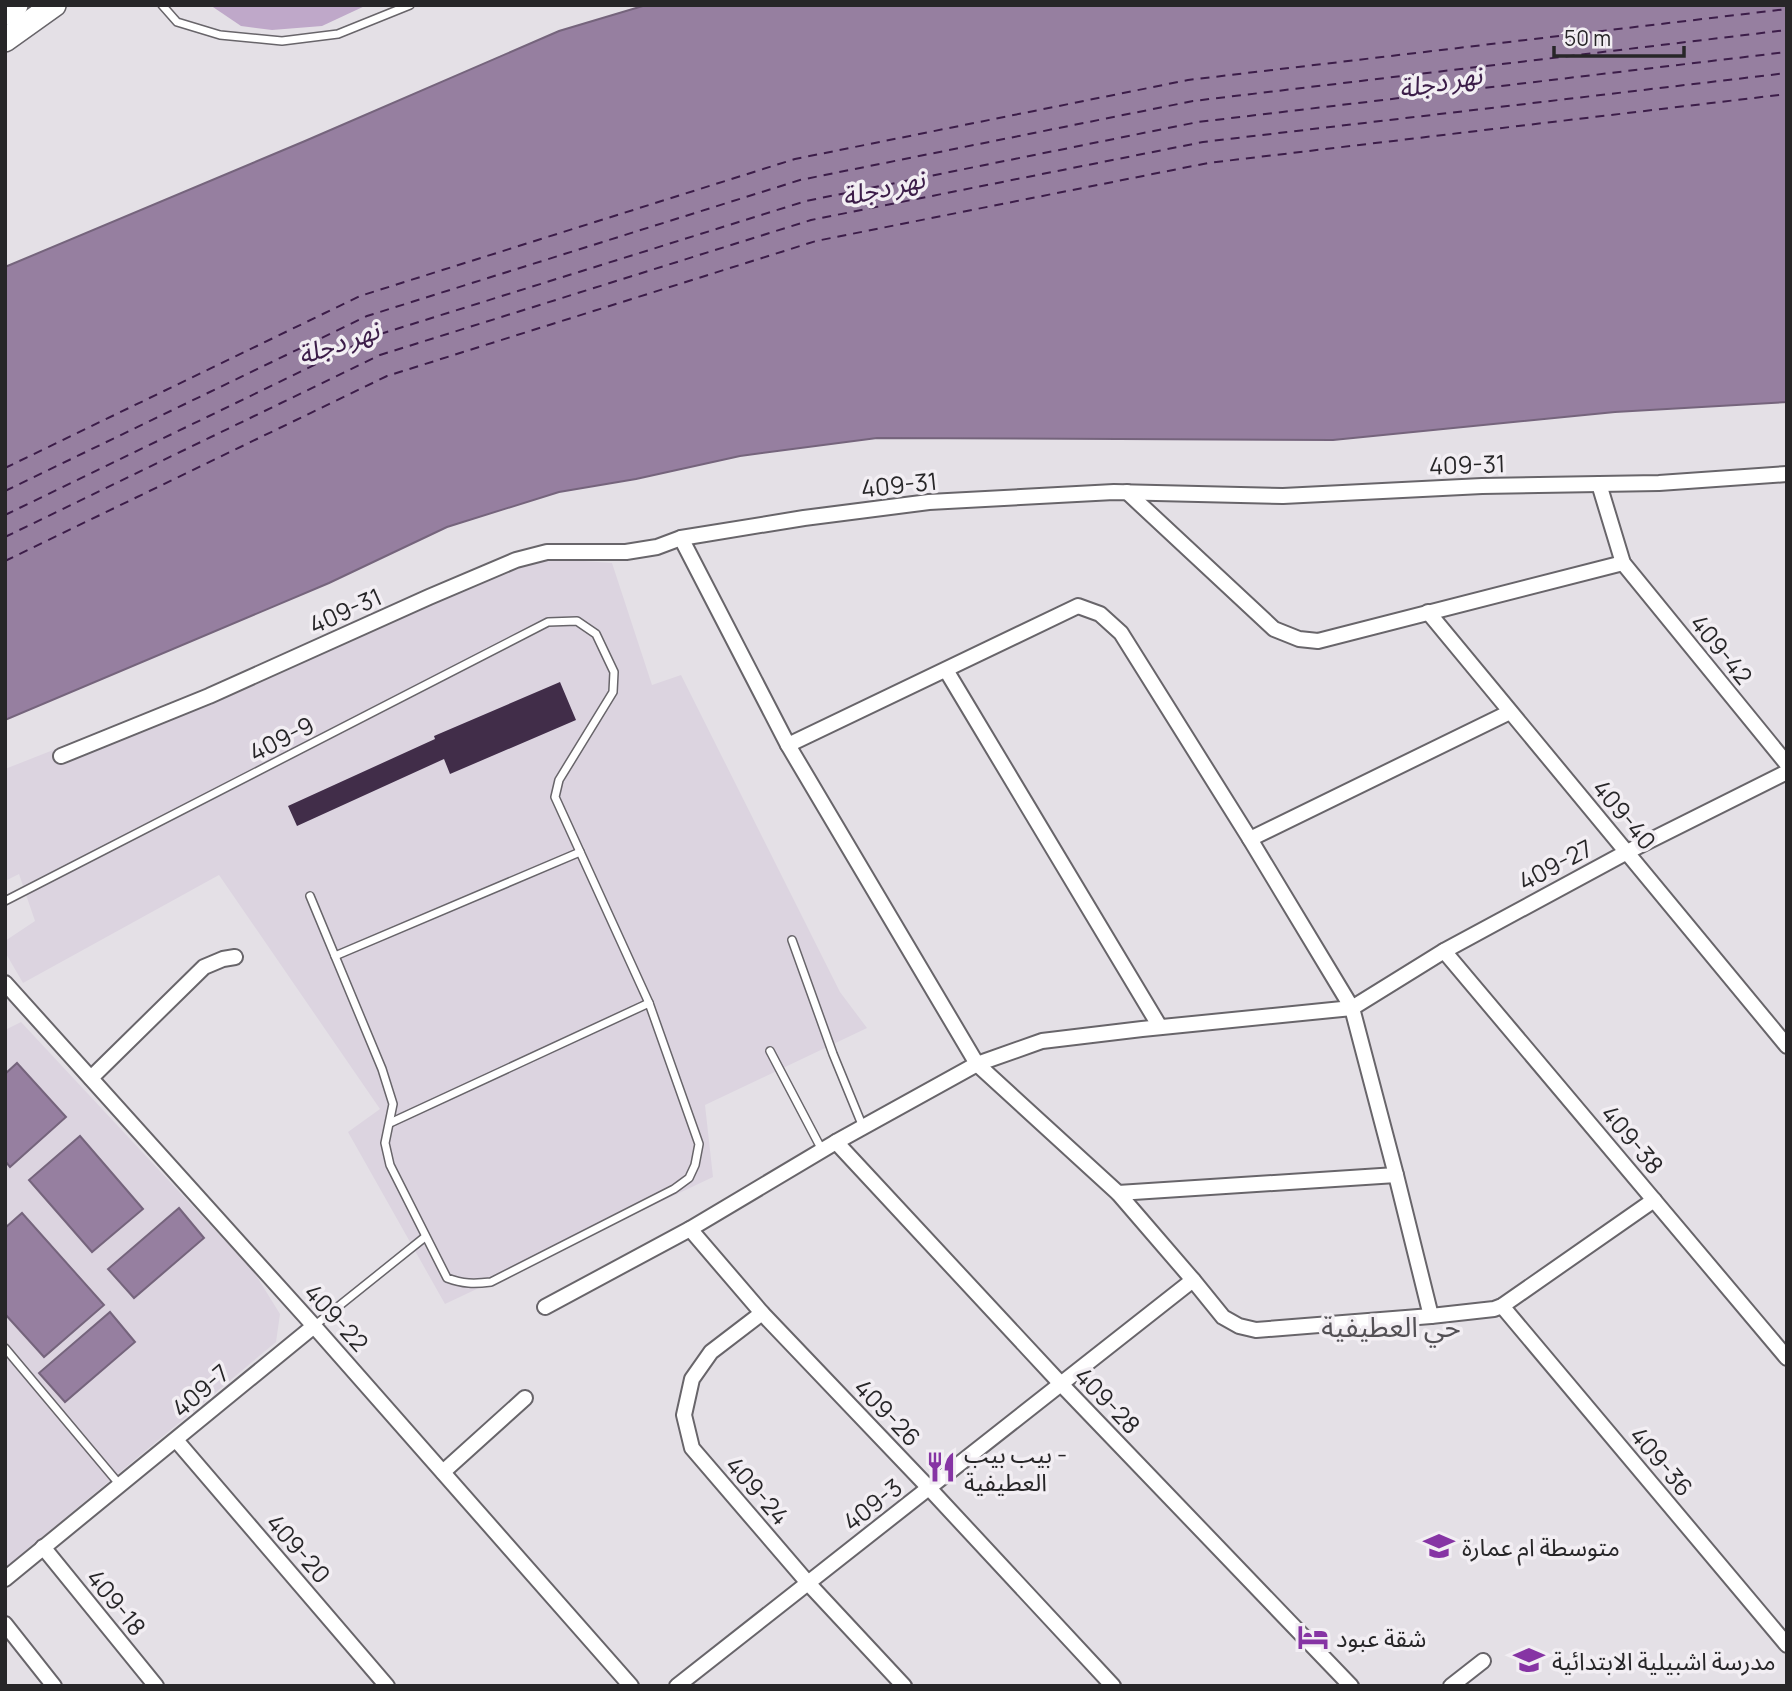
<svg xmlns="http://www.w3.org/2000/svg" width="1792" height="1691" font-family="Manrope,'Noto Sans Arabic',sans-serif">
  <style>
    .built { fill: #dcd4e0 }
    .green { fill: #bfa8c9 }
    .water { fill: #967fa0; stroke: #75647c; stroke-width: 2 }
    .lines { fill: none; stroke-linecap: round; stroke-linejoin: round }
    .ferry { stroke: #3c1d49; stroke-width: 2; stroke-dasharray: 9 7; stroke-linecap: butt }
    .building { fill: #412d49 }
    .service-casing { stroke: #68656a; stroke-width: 10 }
    .minor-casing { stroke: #68656a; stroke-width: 18 }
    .primary-casing { stroke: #68656a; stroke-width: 26 }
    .service { stroke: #fff; stroke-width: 7 }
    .minor { stroke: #fff; stroke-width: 14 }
    .primary { stroke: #fff; stroke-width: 23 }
    .labels { text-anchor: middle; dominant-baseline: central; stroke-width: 7; stroke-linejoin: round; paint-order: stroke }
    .street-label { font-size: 24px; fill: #272628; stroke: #f2eef3 }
    .poi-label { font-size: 24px; fill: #272628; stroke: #f2eef3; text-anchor: start }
    .water-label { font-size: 26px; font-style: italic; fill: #3c1d49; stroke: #f2eef3 }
    .quarter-label { font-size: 28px; fill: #535055; stroke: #f2eef3 }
  </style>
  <rect width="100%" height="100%" fill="#e4e0e6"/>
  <g class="built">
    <polygon points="541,558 612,563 652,685 681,675 840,992 867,1028 705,1105 713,1177 445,1304 348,1132 380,1109 219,875 23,983 5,952 5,941 35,921 19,874 5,881 5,769"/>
    <polygon points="21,1022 254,1272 280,1314 276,1342 5,1568 5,1027 7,1029"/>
  </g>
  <polygon class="green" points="210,5 367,5 322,26 272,30 241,26"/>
  <g class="water">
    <polygon points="646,5 1787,5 1787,402 1615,412 1333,440 877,438 740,456 636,479 559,492 447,527 329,583 5,720 5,267 305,141 559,31"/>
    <polygon points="17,1063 66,1117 10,1167 5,1161 5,1074"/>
    <polygon points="80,1136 143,1209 92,1252 29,1180"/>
    <polygon points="179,1208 204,1238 134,1298 108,1269"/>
    <polygon points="22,1213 104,1305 44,1357 5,1314 5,1228"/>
    <polygon points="110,1312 135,1342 65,1402 39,1373"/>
  </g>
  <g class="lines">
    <g class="ferry">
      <polyline points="5,468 360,296 795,159 1188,80 1787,9"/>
      <polyline points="5,491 367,316 800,180 1193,101 1787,30"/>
      <polyline points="5,515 374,336 806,201 1198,122 1787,52"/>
      <polyline points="5,537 380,355 811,220 1203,142 1787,73"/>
      <polyline points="5,561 387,376 816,241 1208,163 1787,94"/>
    </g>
  </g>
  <polygon class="building" points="560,682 576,720 450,774 444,759 297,826 288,806 435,739 434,736"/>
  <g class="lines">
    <g class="service-casing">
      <g id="service">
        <polyline points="162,5 177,22 220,35 282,41 338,34 410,5"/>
        <path d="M5,901L548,622L577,621L596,634L614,672L613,692L559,780L555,797L649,1003L699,1144L695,1165L689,1178L674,1189L491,1282C474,1284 463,1284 447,1278L390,1165L385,1143L393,1104L382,1069L310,896"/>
        <polyline points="792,940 833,1054 863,1127"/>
        <polyline points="335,956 580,852"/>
        <polyline points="770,1051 822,1150"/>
        <polyline points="390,1123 649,1003"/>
        <polyline points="314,1326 425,1237"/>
        <polyline points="5,1348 120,1485"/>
      </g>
    </g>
    <g class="minor-casing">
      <g id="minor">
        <polyline points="1599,484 1623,563 1787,764"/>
        <polyline points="1127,492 1274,629 1299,639 1318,641 1623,563"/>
        <polyline points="681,538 788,745 977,1064 1118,1193 1193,1280 1223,1317 1239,1326 1256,1330 1431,1316 1494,1309 1502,1306 1654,1200"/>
        <polyline points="1428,612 1787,1046"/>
        <polyline points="946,670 1160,1027"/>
        <polyline points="788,745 1078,606 1100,614 1121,633 1250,839 1352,1008 1396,1175 1431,1316"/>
        <polyline points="61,756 209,696 429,597 516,560 547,552 626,552 657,547 681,538 804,518 929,502 1114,492 1283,496 1482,486 1659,483 1787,474"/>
        <polyline points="1250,839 1510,712"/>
        <polyline points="1444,951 1787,1358"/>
        <polyline points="5,983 314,1326 631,1686"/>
        <polyline points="91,1078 204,967 223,959 235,957"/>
        <polyline points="836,1142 1061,1384 1351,1686"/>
        <polyline points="1118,1193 1396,1175"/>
        <polyline points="690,1229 762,1313 929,1488 1113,1686"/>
        <polyline points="1502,1306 1787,1645"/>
        <polyline points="545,1307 690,1229 836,1142 977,1064 1042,1041 1142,1029 1352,1008 1444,951 1627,852 1787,772"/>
        <polyline points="762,1313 711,1352 692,1379 684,1415 692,1448 808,1583 904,1686"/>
        <polyline points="176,1440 387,1686"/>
        <polyline points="443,1472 525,1398"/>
        <polyline points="43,1547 156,1686"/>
        <polyline points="5,1579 314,1326"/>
        <polyline points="5,1624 54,1686"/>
        <polyline points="677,1686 1193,1280"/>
        <polyline points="1451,1686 1483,1661"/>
      </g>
    </g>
    <g class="primary-casing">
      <g id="primary">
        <polyline points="5,13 16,5"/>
        <polyline points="5,40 54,5"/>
      </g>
    </g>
    <use href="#service" class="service"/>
    <use href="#minor" class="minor"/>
    <use href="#primary" class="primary"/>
  </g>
  <defs>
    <g id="restaurant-bare" transform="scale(2.415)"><path d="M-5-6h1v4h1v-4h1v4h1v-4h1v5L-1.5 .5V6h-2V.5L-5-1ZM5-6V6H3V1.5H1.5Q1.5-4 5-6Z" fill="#8634a4" stroke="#f2eef3" stroke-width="2.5" paint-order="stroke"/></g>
    <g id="school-bare" transform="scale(2.415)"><path d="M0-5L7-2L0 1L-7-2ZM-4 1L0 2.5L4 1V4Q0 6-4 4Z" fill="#8634a4" stroke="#f2eef3" stroke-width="2.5" paint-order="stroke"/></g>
    <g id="hotel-bare" transform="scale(2.415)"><path d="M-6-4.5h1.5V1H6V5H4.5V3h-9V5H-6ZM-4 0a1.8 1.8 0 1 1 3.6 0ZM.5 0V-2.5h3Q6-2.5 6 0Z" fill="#8634a4" stroke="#f2eef3" stroke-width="2.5" paint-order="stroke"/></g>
  </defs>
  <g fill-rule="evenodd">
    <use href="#restaurant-bare" x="941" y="1467"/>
    <use href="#school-bare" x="1439" y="1546"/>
    <use href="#hotel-bare" x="1313" y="1637"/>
    <use href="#school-bare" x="1529" y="1660"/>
  </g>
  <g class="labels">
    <g class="street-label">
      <text transform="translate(1467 464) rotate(-2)">409-31</text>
      <text transform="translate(899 484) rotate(-6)">409-31</text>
      <text transform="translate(345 610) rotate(-24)">409-31</text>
      <text transform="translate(1722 649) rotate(51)">409-42</text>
      <text transform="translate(281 738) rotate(-27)">409-9</text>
      <text transform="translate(1625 814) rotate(50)">409-40</text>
      <text transform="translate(1555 864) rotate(-28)">409-27</text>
      <text transform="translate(1633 1139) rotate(50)">409-38</text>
      <text transform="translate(337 1317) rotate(48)">409-22</text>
      <text transform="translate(200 1390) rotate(-40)">409-7</text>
      <text transform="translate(1108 1400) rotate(46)">409-28</text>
      <text transform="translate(888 1412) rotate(46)">409-26</text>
      <text transform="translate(1662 1461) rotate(50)">409-36</text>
      <text transform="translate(758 1490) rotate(49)">409-24</text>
      <text transform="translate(872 1504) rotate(-38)">409-3</text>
      <text transform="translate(299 1548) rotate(49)">409-20</text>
      <text transform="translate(117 1602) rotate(51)">409-18</text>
    </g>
    <g class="poi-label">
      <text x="964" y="1453">بيب بيب -<tspan x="964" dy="28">العطيفية</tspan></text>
      <text x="1462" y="1546">متوسطة ام عمارة</text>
      <text x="1336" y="1637">شقة عبود</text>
      <text x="1552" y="1660">مدرسة اشبيلية الابتدائية</text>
    </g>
    <g class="water-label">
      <text transform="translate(1440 81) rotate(-10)">نهر دجلة</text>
      <text transform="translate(883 187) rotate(-13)">نهر دجلة</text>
      <text transform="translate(338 342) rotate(-19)">نهر دجلة</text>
    </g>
    <g class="quarter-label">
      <text x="1391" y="1326">حي العطيفية</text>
    </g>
  </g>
  <rect width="1792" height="1691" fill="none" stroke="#272628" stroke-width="14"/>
  <path d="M1554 46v10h130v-10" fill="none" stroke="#272628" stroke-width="3.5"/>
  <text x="1564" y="46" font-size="21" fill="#272628" stroke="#f2eef3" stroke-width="5" paint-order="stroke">50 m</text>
</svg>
